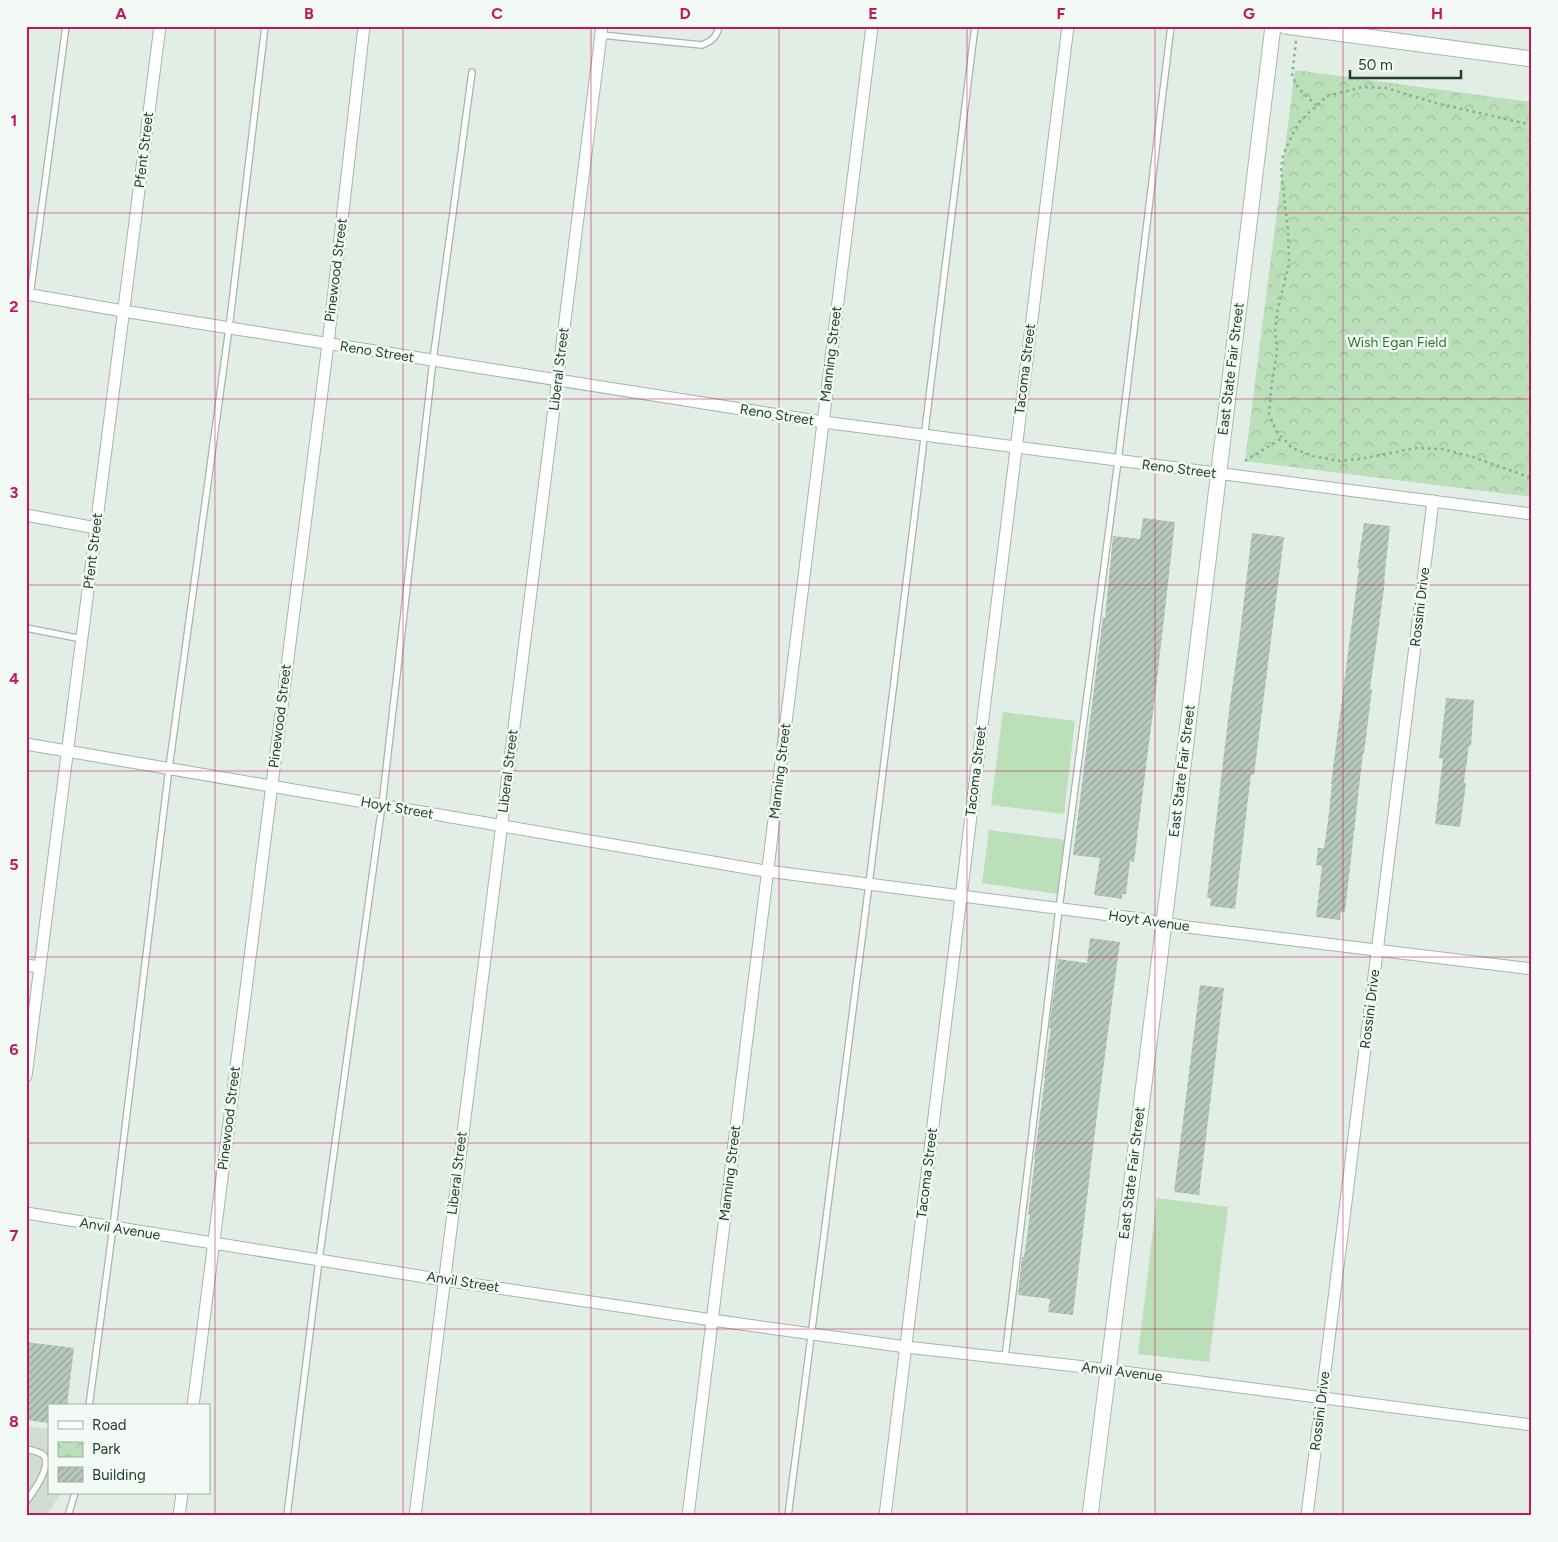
<svg xmlns="http://www.w3.org/2000/svg" width="1558" height="1542" font-family="Figtree,sans-serif">
  <style>
    .built { fill: #d0ddd3 }
    .green { fill: #badfb9 }
    .park { fill: url(#park-crowns) }
    .building { fill: url(#building-hatch) }
    .lines { fill: none; stroke-linecap: round; stroke-linejoin: round }
    .lane-casing { stroke: #a4b5aa; stroke-width: 8 }
    .street-casing { stroke: #a4b5aa; stroke-width: 13 }
    .secondary-casing { stroke: #a2bcac; stroke-width: 17 }
    .path { stroke: #80b295; stroke-width: 2.5; stroke-dasharray: 2.5 4; stroke-linecap: butt }
    .lane { stroke: #fff; stroke-width: 5.5 }
    .street { stroke: #fff; stroke-width: 11 }
    .secondary { stroke: #fff; stroke-width: 15 }
    .grid { fill: none; stroke: #c2185b; stroke-width: 1; stroke-opacity: 0.55 }
    .labels { text-anchor: middle; dominant-baseline: central; stroke-width: 5; stroke-linejoin: round; paint-order: stroke }
    .street-label { font-size: 14px; fill: #213f2e; stroke: #f3f9f4 }
    .park-label { font-size: 14px; fill: #287831; stroke: #f3f9f4 }
    .neatline { fill: none; stroke: #c2185b; stroke-width: 2 }
    .grid-label { font-size: 16px; text-anchor: middle; font-weight: bold; fill: #c2185b }
  </style>
  <defs>
    <pattern id="park-crowns" width="20" height="18" patternUnits="userSpaceOnUse" patternTransform="scale(1.25)"><rect width="20" height="18" fill="#badfb9"/><path d="M2 6a3 3 0 1 1 6 0M12 15a3 3 0 1 1 6 0" fill="none" stroke="#a0c09f"/></pattern>
    <pattern id="building-hatch" width="6" height="6" patternUnits="userSpaceOnUse" patternTransform="scale(1.25)"><rect width="6" height="6" fill="#b7c8bd"/><path d="M-1 1l2-2M0 6l6-6M5 7l2-2" fill="none" stroke="#94a49a"/></pattern>
  </defs>
  <rect width="100%" height="100%" fill="#e2ede5"/>
  <polygon class="built" points="26,1426 49,1429 49,1493 61,1493 46,1516 26,1516"/>
  <g class="green">
    <polygon points="1003,712 1075,721 1064,814 991,805"/>
    <polygon points="989,830 1065,840 1058,894 982,883"/>
    <polygon points="1157,1198 1228,1207 1209,1362 1138,1354"/>
  </g>
  <polygon class="park" points="1295,70 1532,102 1532,497 1245,461"/>
  <g class="building">
    <polygon points="1143,518 1175,522 1156,688 1134,862 1130,861 1126,894 1122,894 1122,899 1094,895 1100,858 1073,855 1103,617 1105,618 1113,536 1140,539"/>
    <polygon points="1364,523 1390,526 1384,581 1385,581 1370,689 1372,689 1364,753 1363,753 1346,903 1345,912 1341,912 1340,920 1316,917 1322,866 1316,865 1318,848 1324,848 1328,821 1332,784 1331,784 1359,568 1357,568"/>
    <polygon points="1252,533 1284,537 1254,775 1251,774 1235,909 1210,906 1211,898 1207,898 1230,703 1239,641"/>
    <polygon points="1446,698 1474,700 1471,746 1469,745 1464,782 1466,783 1460,827 1435,824 1443,759 1439,758"/>
    <polygon points="1090,938 1120,942 1096,1123 1073,1315 1048,1312 1050,1299 1018,1295 1022,1257 1024,1257 1030,1215 1028,1214 1035,1160 1034,1160 1045,1078 1044,1078 1051,1028 1049,1028 1058,959 1087,963"/>
    <polygon points="1200,985 1224,988 1199,1195 1174,1192"/>
    <polygon points="26,1342 74,1348 67,1406 49,1406 49,1423 26,1420"/>
  </g>
  <g class="lines">
    <g class="lane-casing">
      <g id="lane">
        <path d="M601,35L702,45C712,41 717,37 719,26"/>
        <polyline points="30,295 66,26"/>
        <polyline points="26,628 82,639"/>
        <polyline points="1005,1358 1059,909 1118,461 1171,26"/>
        <polyline points="89,1406 113,1227 169,768 229,328 265,26"/>
        <path d="M26,1449C31,1450 38,1452 42,1454C55,1463 32,1493 26,1502"/>
        <polyline points="68,1516 75,1493"/>
        <polyline points="287,1516 319,1260 382,805 433,360 472,72"/>
        <polyline points="788,1516 869,884 975,26"/>
      </g>
    </g>
    <g class="street-casing">
      <g id="street">
        <polyline points="26,294 123,311 823,422 1532,514"/>
        <polyline points="26,515 96,528"/>
        <polyline points="26,744 759,870 1141,919 1187,927 1532,969"/>
        <polyline points="26,965 40,967"/>
        <polyline points="26,1076 160,26"/>
        <polyline points="26,1213 444,1280 712,1320 906,1347 1085,1367 1532,1425"/>
        <polyline points="193,1406 328,344 364,26"/>
        <polyline points="179,1516 182,1493"/>
        <polyline points="415,1516 602,26"/>
        <polyline points="688,1516 872,26"/>
        <polyline points="885,1516 1068,26"/>
        <polyline points="1307,1516 1433,501"/>
      </g>
    </g>
    <g class="secondary-casing">
      <g id="secondary">
        <polyline points="1285,26 1532,59"/>
        <polyline points="1090,1516 1164,923 1273,26"/>
      </g>
    </g>
    <g class="path">
      <polyline points="1296,41 1292,76 1299,89 1316,105"/>
      <polyline points="1532,125 1436,103 1386,88 1363,87 1327,96 1301,120 1294,131 1283,155 1281,171 1288,230 1289,263 1277,313 1275,332 1277,351 1271,390 1269,414 1277,432 1292,448 1313,456 1339,461 1359,459 1417,448 1442,449 1473,457 1532,478"/>
      <polyline points="1245,461 1282,438"/>
    </g>
    <use href="#lane" class="lane"/>
    <use href="#street" class="street"/>
    <use href="#secondary" class="secondary"/>
  </g>
  <path class="grid" d="M215,26V1516M403,26V1516M591,26V1516M779,26V1516M967,26V1516M1155,26V1516M1343,26V1516M26,213H1532M26,399H1532M26,585H1532M26,771H1532M26,957H1532M26,1143H1532M26,1329H1532"/>
  <g class="labels">
    <g class="street-label">
      <text transform="translate(144 150) rotate(-83)">Pfent Street</text>
      <text transform="translate(336 270) rotate(-83)">Pinewood Street</text>
      <text transform="translate(377 352) rotate(9)">Reno Street</text>
      <text transform="translate(831 354) rotate(-83)">Manning Street</text>
      <text transform="translate(559 369) rotate(-83)">Liberal Street</text>
      <text transform="translate(1025 369) rotate(-83)">Tacoma Street</text>
      <text transform="translate(1231 369) rotate(-83)">East State Fair Street</text>
      <text transform="translate(777 415) rotate(9)">Reno Street</text>
      <text transform="translate(1179 469) rotate(7)">Reno Street</text>
      <text transform="translate(93 551) rotate(-83)">Pfent Street</text>
      <text transform="translate(1420 607) rotate(-83)">Rossini Drive</text>
      <text transform="translate(280 716) rotate(-83)">Pinewood Street</text>
      <text transform="translate(508 771) rotate(-83)">Liberal Street</text>
      <text transform="translate(780 771) rotate(-83)">Manning Street</text>
      <text transform="translate(976 771) rotate(-83)">Tacoma Street</text>
      <text transform="translate(1182 771) rotate(-83)">East State Fair Street</text>
      <text transform="translate(397 808) rotate(10)">Hoyt Street</text>
      <text transform="translate(1149 921) rotate(8)">Hoyt Avenue</text>
      <text transform="translate(1370 1009) rotate(-83)">Rossini Drive</text>
      <text transform="translate(229 1118) rotate(-83)">Pinewood Street</text>
      <text transform="translate(457 1173) rotate(-83)">Liberal Street</text>
      <text transform="translate(730 1173) rotate(-83)">Manning Street</text>
      <text transform="translate(927 1173) rotate(-83)">Tacoma Street</text>
      <text transform="translate(1132 1173) rotate(-83)">East State Fair Street</text>
      <text transform="translate(120 1229) rotate(9)">Anvil Avenue</text>
      <text transform="translate(463 1282) rotate(9)">Anvil Street</text>
      <text transform="translate(1122 1372) rotate(7)">Anvil Avenue</text>
      <text transform="translate(1320 1411) rotate(-83)">Rossini Drive</text>
    </g>
    <g class="park-label">
      <text x="1397" y="342">Wish Egan Field</text>
    </g>
  </g>
  <rect width="1558" height="1542" fill="none" stroke="#f3f9f4" stroke-width="55"/>
  <rect x="48" y="1404" width="162" height="90" fill="#f3f9f4" stroke="#9fafa5"/>
  <rect x="58" y="1421" width="25" height="8" fill="#ffffff" stroke="#9fafa5"/>
  <text x="92" y="1430" font-size="15" fill="#213f2e">Road</text>
  <rect x="58" y="1442" width="25" height="15" fill="url(#park-crowns)" stroke="#9fafa5"/>
  <text x="92" y="1454" font-size="15" fill="#213f2e">Park</text>
  <rect x="58" y="1467" width="25" height="15" fill="url(#building-hatch)" stroke="#9fafa5"/>
  <text x="92" y="1480" font-size="15" fill="#213f2e">Building</text>
  <path d="M1350 70v8h111v-8" fill="none" stroke="#213f2e" stroke-width="2.5"/>
  <text x="1358" y="70" font-size="15" fill="#213f2e" stroke="#f3f9f4" stroke-width="4" paint-order="stroke">50 m</text>
  <rect x="28" y="28" width="1502" height="1486" class="neatline"/>
  <g class="grid-label">
    <text x="121" y="19">A</text>
    <text x="309" y="19">B</text>
    <text x="497" y="19">C</text>
    <text x="685" y="19">D</text>
    <text x="873" y="19">E</text>
    <text x="1061" y="19">F</text>
    <text x="1249" y="19">G</text>
    <text x="1437" y="19">H</text>
    <text x="14" y="126">1</text>
    <text x="14" y="312">2</text>
    <text x="14" y="498">3</text>
    <text x="14" y="684">4</text>
    <text x="14" y="870">5</text>
    <text x="14" y="1055">6</text>
    <text x="14" y="1241">7</text>
    <text x="14" y="1427">8</text>
  </g>
</svg>
